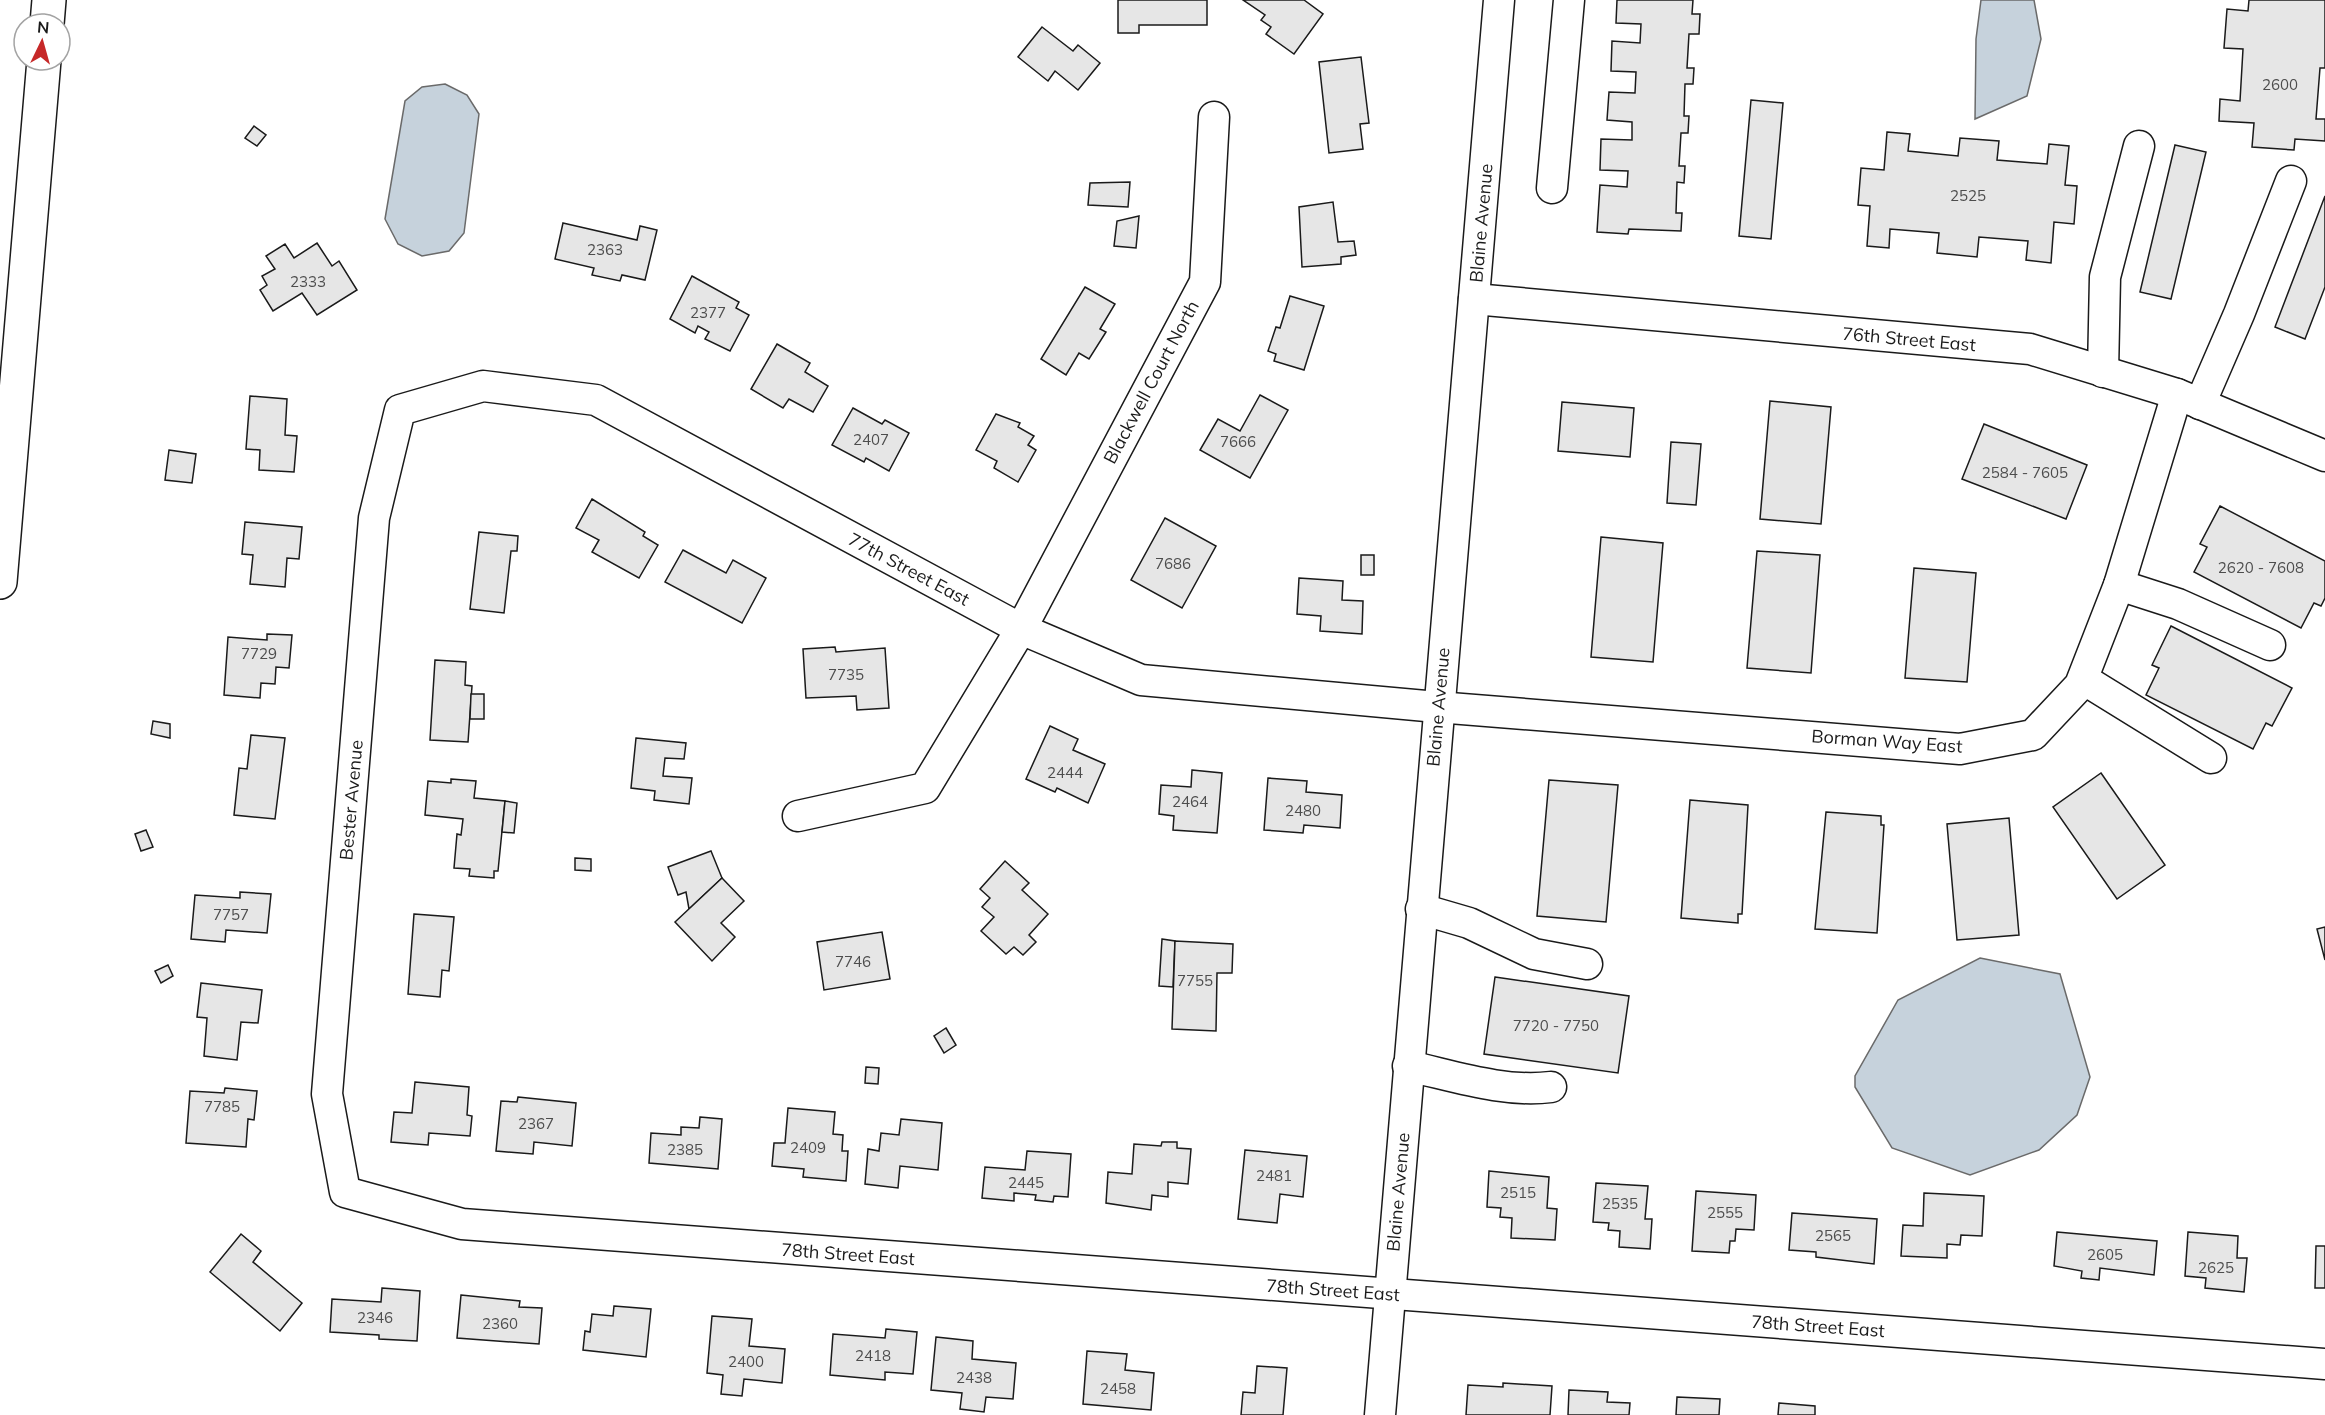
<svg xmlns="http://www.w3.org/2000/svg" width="2325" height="1415" font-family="Mulish,sans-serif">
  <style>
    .water { fill: #c6d2dc; stroke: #6a6a6a; stroke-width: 1.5 }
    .building { fill: #e6e6e6; stroke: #1a1a1a; stroke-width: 1.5 }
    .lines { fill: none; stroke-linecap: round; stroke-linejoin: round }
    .minor-casing { stroke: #1a1a1a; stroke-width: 33 }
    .highway-casing { stroke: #1a1a1a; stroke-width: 36 }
    .minor { stroke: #fff; stroke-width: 30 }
    .highway { stroke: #fff; stroke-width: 33 }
    .labels { text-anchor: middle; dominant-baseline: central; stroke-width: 4.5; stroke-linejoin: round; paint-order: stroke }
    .number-label { font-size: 15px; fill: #4d4d4d }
    .street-label { font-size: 18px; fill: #1a1a1a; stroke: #fff }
  </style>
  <rect width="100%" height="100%" fill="#fff"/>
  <g class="water">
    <polygon points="1981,0 2034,0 2041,39 2027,96 1975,119 1976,39"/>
    <polygon points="445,84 467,95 479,114 464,233 449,251 422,256 398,244 385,219 405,101 422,87"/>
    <polygon points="1980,958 2060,974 2090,1077 2077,1115 2039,1150 1970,1175 1892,1148 1855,1087 1855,1076 1898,1000"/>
  </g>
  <g class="building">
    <polygon points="1118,0 1207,0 1207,25 1139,25 1139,33 1118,33"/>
    <polygon points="1243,0 1304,0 1323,14 1294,54 1266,34 1271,27 1261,20 1265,15"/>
    <polygon points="1617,0 1693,0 1692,14 1700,14 1699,34 1689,34 1687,68 1694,68 1693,84 1685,84 1684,116 1689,116 1688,133 1681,133 1679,166 1685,166 1684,183 1677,182 1676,213 1682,213 1681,231 1629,229 1628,234 1597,232 1600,185 1627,187 1628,171 1600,170 1601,139 1632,140 1632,122 1607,120 1609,92 1635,93 1636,72 1611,71 1612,41 1640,43 1641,24 1616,23"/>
    <polygon points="2249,0 2325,0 2325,68 2320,68 2316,119 2325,119 2325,141 2295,139 2294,150 2252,147 2254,123 2219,121 2220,99 2240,101 2243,49 2224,48 2227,9 2248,11"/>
    <polygon points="1042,27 1073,51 1078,45 1100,63 1078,90 1055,71 1048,81 1018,57"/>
    <polygon points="1361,57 1369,123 1360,124 1363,149 1329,153 1319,62"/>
    <polygon points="1751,100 1783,103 1771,239 1739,236"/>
    <polygon points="254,126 266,135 257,146 245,138"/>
    <polygon points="1887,132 1910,134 1908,151 1958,156 1960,138 1999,141 1997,160 2047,164 2049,144 2069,146 2065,185 2077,186 2074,224 2054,222 2051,263 2026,260 2028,241 1979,237 1977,257 1937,253 1939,233 1890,229 1889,248 1867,246 1870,206 1858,205 1861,168 1884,170"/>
    <polygon points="2175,145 2206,152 2171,299 2140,292"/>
    <polygon points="1130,182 1128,207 1088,205 1090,183"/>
    <polygon points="2325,196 2325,287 2305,339 2275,327"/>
    <polygon points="1333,202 1338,242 1354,241 1356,255 1341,257 1341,264 1302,267 1299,207"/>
    <polygon points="1139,216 1136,248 1114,246 1117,221"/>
    <polygon points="563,223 637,240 640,226 657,230 645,280 622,275 620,281 592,275 594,268 555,259"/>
    <polygon points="317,243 332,266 339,261 357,290 317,315 302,293 273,311 260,290 267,285 262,276 275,269 266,256 285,244 294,258"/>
    <polygon points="692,276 739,302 736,308 749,315 730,351 705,339 709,332 698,326 695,333 670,319"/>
    <polygon points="1085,287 1115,304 1100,329 1106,332 1089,359 1079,353 1066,375 1041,359"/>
    <polygon points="1290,296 1324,306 1304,370 1274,361 1276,354 1268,351 1276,327 1280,328"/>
    <polygon points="777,344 810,363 805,372 828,386 813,412 789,399 783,408 751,389"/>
    <polygon points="1260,395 1288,410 1250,478 1200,450 1218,419 1240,431"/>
    <polygon points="250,396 287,399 285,435 297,436 294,472 259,470 260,450 246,449"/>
    <polygon points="1770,401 1831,407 1821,524 1760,519"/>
    <polygon points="1562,402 1634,408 1630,457 1558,451"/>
    <polygon points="853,408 882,424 885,420 909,433 889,471 866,458 864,462 832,445"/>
    <polygon points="996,414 1020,423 1018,427 1034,436 1028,445 1036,450 1018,482 994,468 997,461 976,450"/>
    <polygon points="1984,424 2087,465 2066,519 1962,479"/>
    <polygon points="1671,442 1701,444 1696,505 1667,503"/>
    <polygon points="169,450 196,454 192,483 165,480"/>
    <polygon points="592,499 645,532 643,536 658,545 639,578 592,552 599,540 576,528"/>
    <polygon points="2220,506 2325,561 2325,598 2321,606 2314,603 2301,628 2194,572 2207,547 2200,544"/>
    <polygon points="1165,518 1216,546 1182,608 1131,580"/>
    <polygon points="245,522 302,527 299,559 287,558 285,587 250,584 253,555 242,554"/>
    <polygon points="479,532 518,536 517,551 511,551 504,613 470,609"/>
    <polygon points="1601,537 1663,543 1653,662 1591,657"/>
    <polygon points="683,550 726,573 733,560 766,578 742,623 665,582"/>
    <polygon points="1757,551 1820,555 1811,673 1747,668"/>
    <rect x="1361" y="555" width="13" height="20"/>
    <polygon points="1914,568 1976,573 1967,682 1905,678"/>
    <polygon points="1299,578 1343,581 1342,600 1363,601 1362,634 1320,631 1321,616 1297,614"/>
    <polygon points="2171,626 2292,688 2272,726 2266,723 2253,749 2146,695 2159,668 2152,665"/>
    <polygon points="267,634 292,635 289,668 276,667 275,684 261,683 260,698 224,695 228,637 267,640"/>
    <polygon points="835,647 836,652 885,648 889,708 857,710 856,696 806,698 803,649"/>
    <polygon points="435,660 466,662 465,685 472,686 468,742 430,740"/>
    <polygon points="471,694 484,694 484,719 470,719"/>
    <polygon points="153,721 170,724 170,738 151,734"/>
    <polygon points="1050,726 1078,739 1073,750 1105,764 1088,803 1057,788 1055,792 1026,779"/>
    <polygon points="251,735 285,738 275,819 234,815 239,768 247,769"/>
    <polygon points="636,738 686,743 684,759 665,758 663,776 692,778 689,804 654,800 655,791 631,788"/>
    <polygon points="1192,770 1222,773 1217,833 1173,830 1174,816 1159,814 1161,785 1191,787"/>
    <polygon points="2101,773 2165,865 2117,899 2053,807"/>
    <polygon points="1268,778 1307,781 1306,792 1342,795 1340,828 1304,825 1303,833 1264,830"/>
    <polygon points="451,779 476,781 474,798 505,801 498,871 494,871 494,878 469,876 470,869 454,868 457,834 461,835 463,819 425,815 428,781 451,783"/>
    <polygon points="1549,780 1618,785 1606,922 1537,916"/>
    <polygon points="1690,800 1748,805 1742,914 1738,914 1738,923 1681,918"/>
    <polygon points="505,801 517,803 514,833 502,832"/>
    <polygon points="1826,812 1881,816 1881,825 1884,825 1877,933 1815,929"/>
    <polygon points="2009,818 2019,935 1957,940 1947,824"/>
    <polygon points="146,830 153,847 141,851 135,834"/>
    <polygon points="711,851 722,878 689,909 686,892 678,895 668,867"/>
    <polygon points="575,858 591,859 591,871 575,870"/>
    <polygon points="1005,861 1029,883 1022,890 1048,914 1029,935 1036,942 1023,955 1014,947 1006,954 981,931 994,917 982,907 990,898 980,889"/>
    <polygon points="722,878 744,901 721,923 735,937 712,961 675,922"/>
    <polygon points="240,892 271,894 267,933 226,930 225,942 191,939 195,895 240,898"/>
    <polygon points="414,914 454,917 449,971 442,970 440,997 408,994"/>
    <polygon points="2325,927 2325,960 2317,929"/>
    <polygon points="882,932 890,979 824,990 817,942"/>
    <polygon points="1162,939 1175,941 1173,987 1159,986"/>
    <polygon points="1175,941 1233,944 1232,973 1217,973 1216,1031 1172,1029"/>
    <polygon points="168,965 173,976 161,983 155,971"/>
    <polygon points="1495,977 1629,996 1618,1073 1484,1054"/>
    <polygon points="201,983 262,990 258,1023 241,1022 237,1060 204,1056 207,1018 197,1017"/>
    <polygon points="946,1028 956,1045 944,1053 934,1036"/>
    <polygon points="866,1067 879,1068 878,1084 865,1083"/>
    <polygon points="415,1082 469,1087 467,1115 472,1116 470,1136 429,1133 428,1145 391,1142 394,1112 412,1113"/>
    <polygon points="225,1088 257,1091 254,1120 248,1119 246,1147 186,1143 190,1091 224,1093"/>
    <polygon points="518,1097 576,1103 572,1146 534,1142 533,1154 496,1151 501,1101 517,1102"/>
    <polygon points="788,1108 835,1112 833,1134 843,1135 842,1151 848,1151 846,1181 803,1177 804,1169 772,1166 774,1143 785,1143"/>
    <polygon points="700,1117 722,1119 718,1169 649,1163 651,1133 681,1135 681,1127 699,1128"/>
    <polygon points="901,1119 942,1123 938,1170 900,1166 898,1188 865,1184 868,1149 879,1151 881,1133 899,1135"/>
    <polygon points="1162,1142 1177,1142 1177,1148 1191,1149 1188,1184 1168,1182 1168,1197 1152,1195 1151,1210 1106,1203 1108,1172 1132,1174 1134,1144 1161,1146"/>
    <polygon points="1245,1150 1307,1156 1303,1197 1280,1194 1277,1223 1238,1219"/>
    <polygon points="1027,1151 1071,1154 1068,1197 1054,1196 1053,1202 1035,1200 1036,1195 1014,1193 1014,1201 982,1198 985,1167 1025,1170"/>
    <polygon points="1489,1171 1549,1177 1547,1208 1557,1209 1555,1240 1511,1238 1512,1218 1500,1217 1501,1208 1487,1207"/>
    <polygon points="1596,1183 1648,1186 1645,1219 1652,1219 1650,1249 1619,1247 1620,1231 1608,1230 1609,1223 1593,1222"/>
    <polygon points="1696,1191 1756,1195 1754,1230 1736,1229 1735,1241 1730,1241 1729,1253 1692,1251"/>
    <polygon points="1924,1193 1984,1196 1982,1236 1961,1235 1960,1245 1947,1244 1947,1258 1901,1256 1903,1225 1923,1226"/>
    <polygon points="1792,1213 1877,1219 1874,1264 1816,1257 1816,1252 1789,1250"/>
    <polygon points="2057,1232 2157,1241 2154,1275 2100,1268 2099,1280 2081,1278 2082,1271 2054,1266"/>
    <polygon points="2188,1232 2238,1236 2237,1258 2247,1258 2244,1292 2205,1288 2206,1278 2185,1276"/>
    <polygon points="241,1234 261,1251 253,1262 302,1303 280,1331 210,1272"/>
    <polygon points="2316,1246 2325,1246 2325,1288 2315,1288"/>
    <polygon points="382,1288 420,1291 417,1341 379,1339 379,1335 330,1332 332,1299 381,1302"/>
    <polygon points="461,1295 520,1301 519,1307 542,1308 539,1344 457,1338"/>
    <polygon points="614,1306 651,1309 646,1357 583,1350 585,1331 590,1332 592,1314 613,1316"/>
    <polygon points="712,1316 752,1319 749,1346 785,1349 782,1383 744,1379 742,1396 721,1394 723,1375 707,1373"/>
    <polygon points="886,1329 917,1332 913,1374 885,1372 885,1380 830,1375 833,1334 885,1338"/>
    <polygon points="936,1337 973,1341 972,1359 1016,1363 1013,1399 986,1397 984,1412 960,1409 962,1393 931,1390"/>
    <polygon points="1087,1351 1127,1354 1125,1370 1154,1373 1151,1410 1083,1404"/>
    <polygon points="1257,1366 1287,1368 1283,1415 1241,1415 1243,1392 1255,1393"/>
    <polygon points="1503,1383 1552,1386 1550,1415 1466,1415 1468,1385 1503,1387"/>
    <polygon points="1569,1390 1608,1392 1607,1402 1630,1403 1629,1415 1568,1415"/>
    <polygon points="1677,1397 1720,1399 1719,1415 1676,1415"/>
    <polygon points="1779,1403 1815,1406 1815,1415 1778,1415"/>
  </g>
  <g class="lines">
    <g class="minor-casing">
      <g id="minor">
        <polyline points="1552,188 1569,0"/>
        <polyline points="1474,299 2030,349 2177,394 2325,456"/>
        <polyline points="2103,372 2105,277 2139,146"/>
        <polyline points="2177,394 2119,585 2080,685 2033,735 1960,749 1437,707 1141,680 1021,629 596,400 483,386 400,410 374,518 327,1094 345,1192 462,1224 2325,1364"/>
        <polyline points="2200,404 2239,314 2291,181"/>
        <polyline points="2119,585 2178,604 2270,645"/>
        <polyline points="2083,679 2211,758"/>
        <polyline points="798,816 925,788 1021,629 1205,282 1214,117"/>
        <polyline points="1421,909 1469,923 1534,954 1587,964"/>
        <path d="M1408,1066C1454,1076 1504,1093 1551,1087"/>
        <polyline points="1380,1415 1499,0"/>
      </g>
    </g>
    <g class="highway-casing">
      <g id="highway">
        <polyline points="47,24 49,0"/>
        <polyline points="0,582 44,60"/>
      </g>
    </g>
    <use href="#minor" class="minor"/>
    <use href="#highway" class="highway"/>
  </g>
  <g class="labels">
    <g class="number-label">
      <text x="2280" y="84">2600</text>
      <text x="1968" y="195">2525</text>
      <text x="605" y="249">2363</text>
      <text x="308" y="281">2333</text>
      <text x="708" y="312">2377</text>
      <text x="871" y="439">2407</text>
      <text x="1238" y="441">7666</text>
      <text x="2025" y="472">2584 - 7605</text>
      <text x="1173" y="563">7686</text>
      <text x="2261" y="567">2620 - 7608</text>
      <text x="259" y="653">7729</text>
      <text x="846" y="674">7735</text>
      <text x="1065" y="772">2444</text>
      <text x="1190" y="801">2464</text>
      <text x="1303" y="810">2480</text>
      <text x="231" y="914">7757</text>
      <text x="853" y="961">7746</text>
      <text x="1195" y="980">7755</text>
      <text x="1556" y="1025">7720 - 7750</text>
      <text x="222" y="1106">7785</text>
      <text x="536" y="1123">2367</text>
      <text x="808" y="1147">2409</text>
      <text x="685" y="1149">2385</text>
      <text x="1274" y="1175">2481</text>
      <text x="1026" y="1182">2445</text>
      <text x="1518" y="1192">2515</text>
      <text x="1620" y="1203">2535</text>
      <text x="1725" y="1212">2555</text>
      <text x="1833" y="1235">2565</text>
      <text x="2105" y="1254">2605</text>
      <text x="2216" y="1267">2625</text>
      <text x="375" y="1317">2346</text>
      <text x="500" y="1323">2360</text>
      <text x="873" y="1355">2418</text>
      <text x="746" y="1361">2400</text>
      <text x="974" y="1377">2438</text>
      <text x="1118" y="1388">2458</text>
    </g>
    <g class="street-label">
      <text transform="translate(1481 223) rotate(-85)">Blaine Avenue</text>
      <text transform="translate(1909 339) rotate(5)">76th Street East</text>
      <text transform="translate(1151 382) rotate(-62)">Blackwell Court North</text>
      <text transform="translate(909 569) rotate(28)">77th Street East</text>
      <text transform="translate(1438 707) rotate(-85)">Blaine Avenue</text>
      <text transform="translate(1887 741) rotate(4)">Borman Way East</text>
      <text transform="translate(351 800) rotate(-85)">Bester Avenue</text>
      <text transform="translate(1398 1192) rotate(-85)">Blaine Avenue</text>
      <text transform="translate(848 1254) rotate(4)">78th Street East</text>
      <text transform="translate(1333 1290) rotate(4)">78th Street East</text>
      <text transform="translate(1818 1326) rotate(4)">78th Street East</text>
    </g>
  </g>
  <g transform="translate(42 42) rotate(5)"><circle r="28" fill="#ffffff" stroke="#a3a3a3" stroke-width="1.5"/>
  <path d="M0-4.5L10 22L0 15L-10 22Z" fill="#c62828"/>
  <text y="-9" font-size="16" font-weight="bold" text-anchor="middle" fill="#1a1a1a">N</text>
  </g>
</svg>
